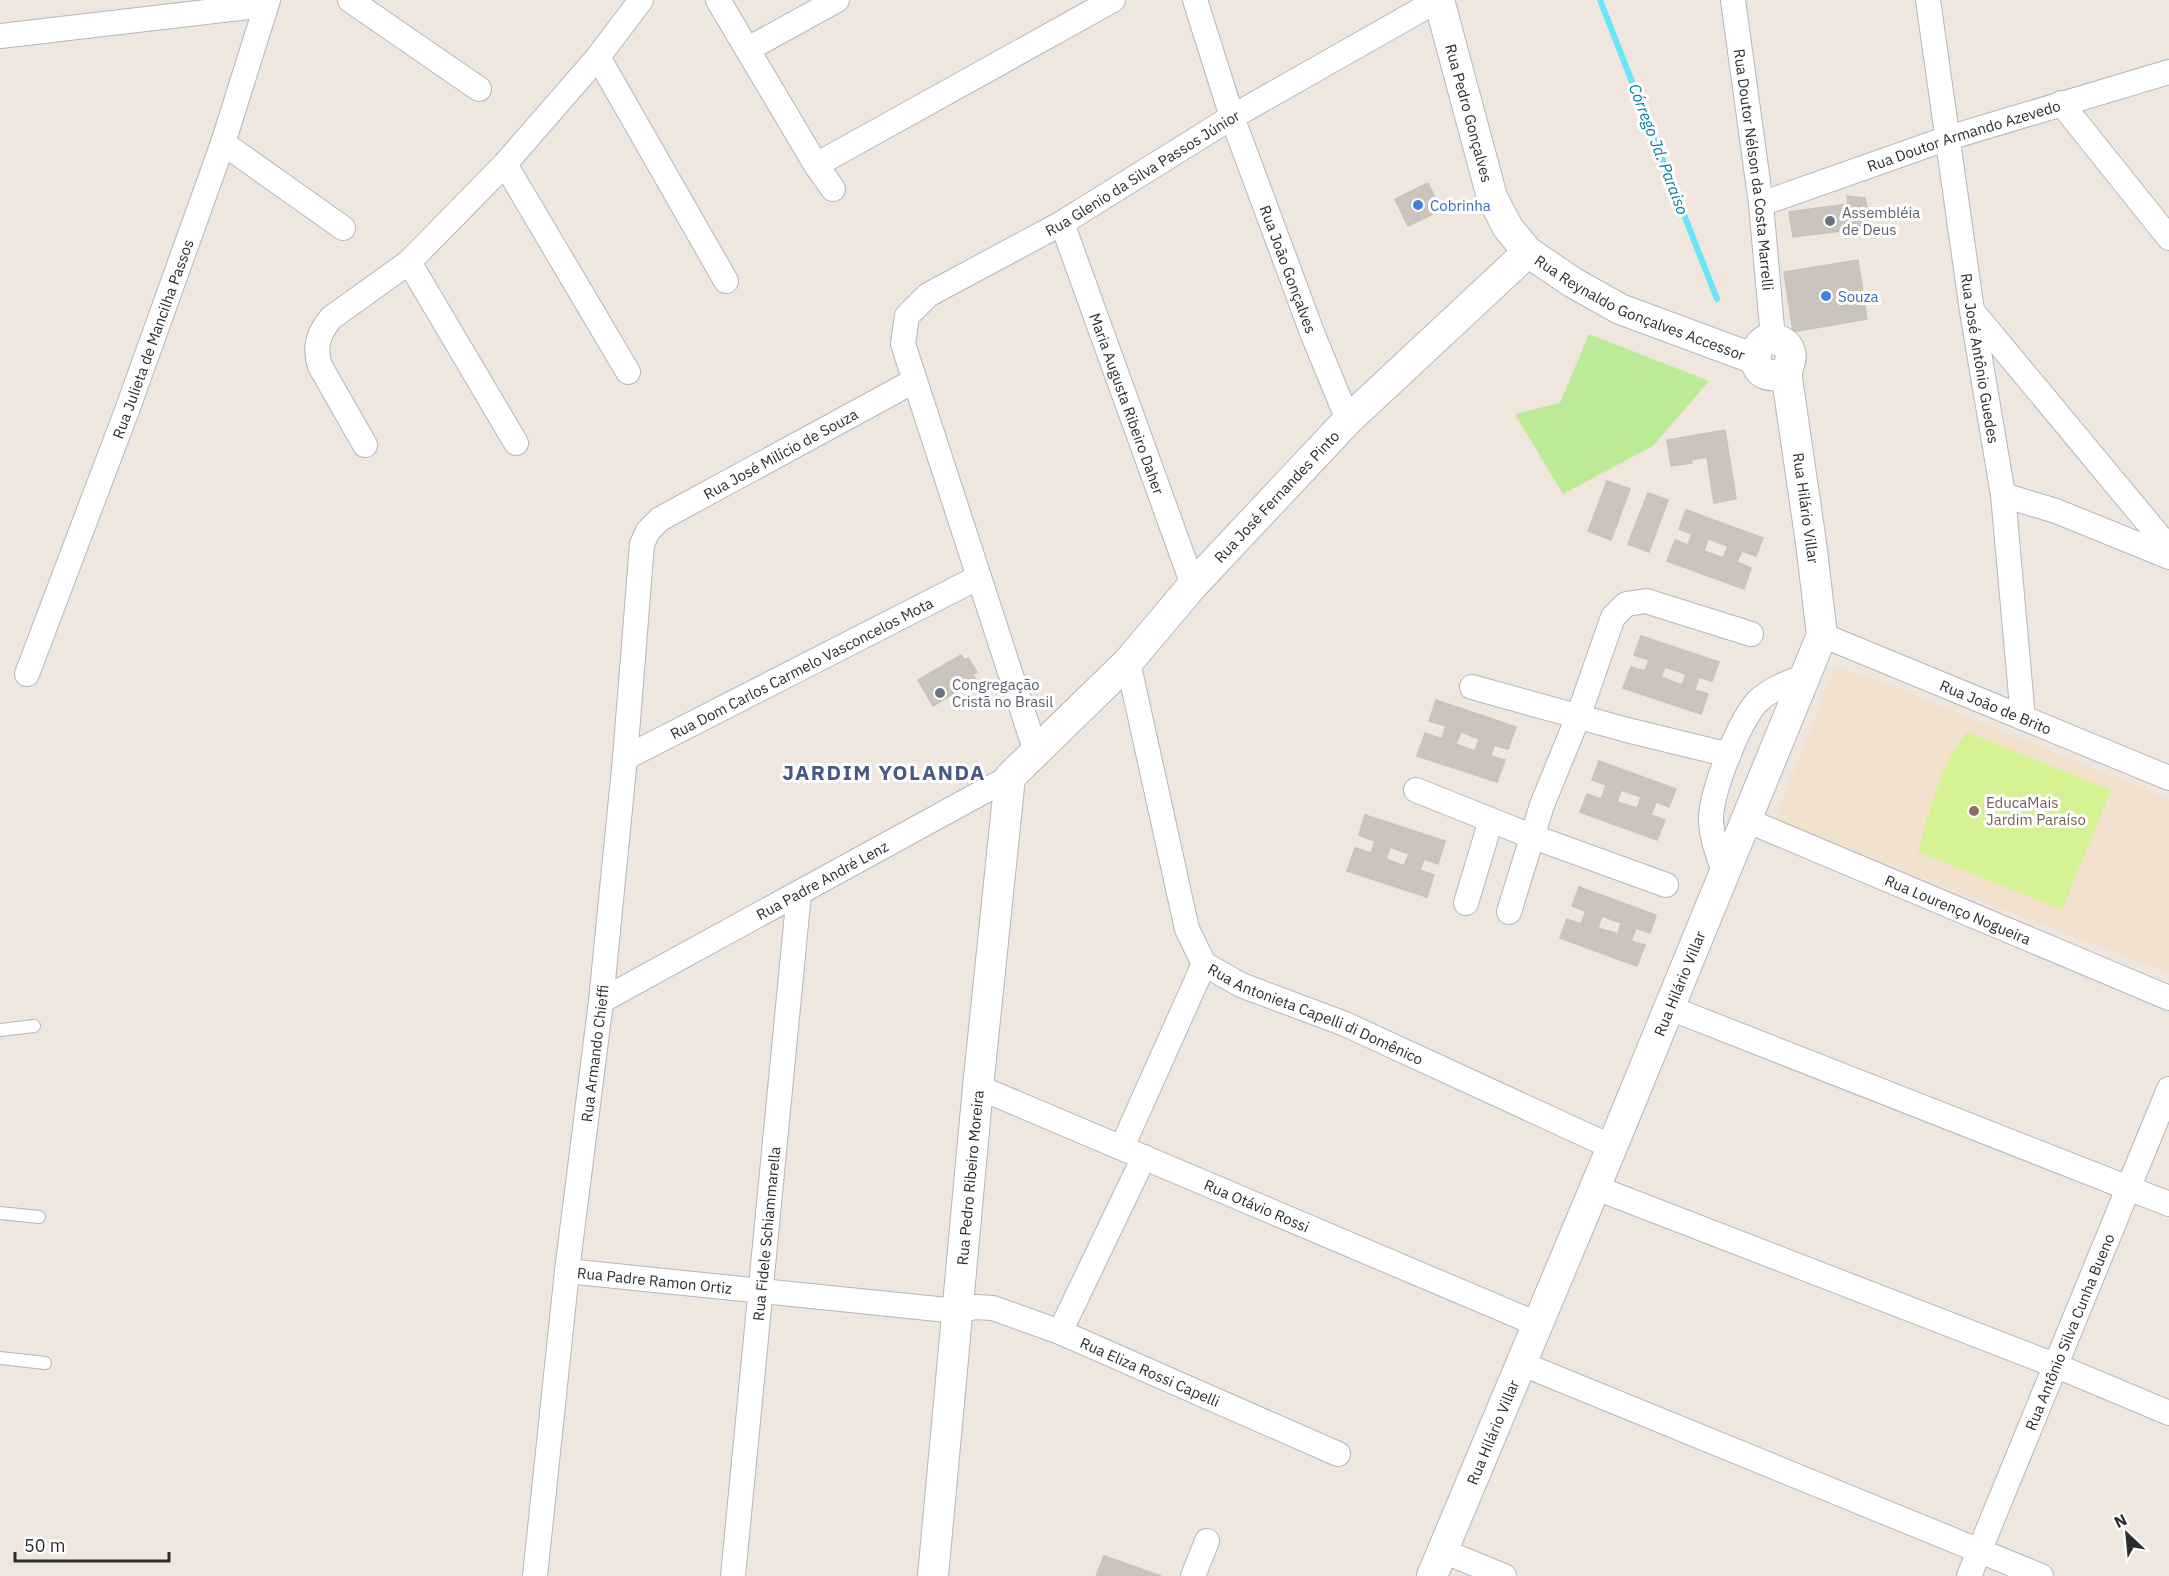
<svg xmlns="http://www.w3.org/2000/svg" width="2169" height="1576" font-family="'IBM Plex Sans',sans-serif">
  <style>
    .education { fill: #f2e1cd }
    .green { fill: #bdea97 }
    .pitch { fill: #d5f292 }
    .lines { fill: none; stroke-linecap: round; stroke-linejoin: round }
    .stream { stroke: #69e5f9; stroke-width: 6 }
    .building { fill: #cbc4bd; stroke: #cbc2b7; stroke-width: 1.5; fill-rule: evenodd }
    .service-casing { stroke: #b2b7c1; stroke-width: 14 }
    .minor-casing { stroke: #b2b7c1; stroke-width: 26 }
    .tertiary-casing { stroke: #b2b7c1; stroke-width: 32 }
    .service { stroke: #fff; stroke-width: 12 }
    .minor { stroke: #fff; stroke-width: 24 }
    .tertiary { stroke: #fff; stroke-width: 30 }
    .shop-dot { fill: #3f7fe0; stroke: #fff; stroke-width: 2 }
    .worship-dot { fill: #6b7280; stroke: #fff; stroke-width: 2 }
    .education-dot { fill: #8d6e63; stroke: #fff; stroke-width: 2 }
    .labels { text-anchor: middle; dominant-baseline: central; stroke-width: 6; stroke-linejoin: round; paint-order: stroke }
    .street-label { font-size: 15px; fill: #2d2d2d; stroke: #fff }
    .shop-label { font-size: 15px; fill: #366cbe; stroke: #fff; text-anchor: start }
    .worship-label { font-size: 15px; fill: #5b616d; stroke: #fff; text-anchor: start }
    .education-label { font-size: 15px; fill: #785e54; stroke: #fff; text-anchor: start }
    .water-label { font-size: 16px; font-style: italic; fill: #0280a4; stroke: #fff }
    .district-label { font-size: 21px; font-weight: bold; letter-spacing: 1.5px; fill: #485a82; stroke: #fff }
  </style>
  <rect width="100%" height="100%" fill="#efe6de"/>
  <polygon class="education" points="1835,667 1889,685 2169,799 2169,973 1774,822"/>
  <polygon class="green" points="1589,334 1709,381 1653,446 1563,494 1515,414 1560,403"/>
  <path class="pitch" d="M1967,732L2111,790L2062,910L1918,852C1930,810 1939,766 1967,732Z"/>
  <g class="lines">
    <polyline class="stream" points="1600,0 1717,299"/>
  </g>
  <g class="building">
    <polygon points="1428,183 1441,210 1408,226 1395,199"/>
    <polygon points="1847,196 1865,198 1872,229 1852,234 1850,230 1793,237 1789,212 1848,204"/>
    <polygon points="1858,260 1867,319 1793,332 1784,272"/>
    <polygon points="1725,430 1736,499 1714,503 1707,457 1691,460 1692,463 1671,466 1667,440"/>
    <polygon points="1607,481 1630,489 1611,540 1588,531"/>
    <polygon points="1648,493 1668,500 1649,552 1628,544"/>
    <path d="M1686,510L1763,538L1756,556L1742,551L1737,562L1751,568L1744,589L1667,561L1675,540L1688,545L1692,534L1679,529ZM1708,539L1728,546L1723,558L1704,551Z"/>
    <path d="M1641,636L1719,662L1712,681L1699,677L1695,690L1708,694L1701,714L1623,688L1631,667L1645,671L1649,660L1634,655ZM1665,667L1686,674L1682,685L1661,677Z"/>
    <polygon points="961,655 964,660 968,658 977,672 973,674 976,680 933,706 918,680"/>
    <path d="M1436,700L1516,727L1508,749L1494,745L1491,756L1505,760L1497,782L1417,756L1425,733L1442,739L1446,726L1429,721ZM1461,732L1479,739L1475,751L1456,744Z"/>
    <path d="M1599,761L1676,789L1669,807L1656,802L1651,815L1665,820L1657,840L1580,812L1587,794L1601,799L1606,785L1592,780ZM1621,790L1641,797L1637,808L1617,802Z"/>
    <path d="M1365,815L1445,841L1438,864L1424,859L1420,870L1434,875L1427,897L1347,871L1355,848L1371,853L1375,841L1359,835ZM1390,847L1409,854L1404,866L1386,859Z"/>
    <path d="M1579,887L1656,915L1650,933L1636,928L1631,941L1645,945L1637,966L1560,938L1567,919L1581,924L1586,911L1572,906ZM1602,916L1621,923L1618,934L1598,928Z"/>
    <polygon points="1104,1556 1161,1576 1096,1576"/>
  </g>
  <g class="lines">
    <g class="service-casing">
      <g id="service">
        <polyline points="0,1030 34,1026"/>
        <polyline points="0,1213 39,1217"/>
        <polyline points="0,1358 45,1363"/>
      </g>
    </g>
    <g class="minor-casing">
      <g id="minor">
        <polyline points="350,0 479,89"/>
        <polyline points="718,0 816,165 833,189"/>
        <path id="s1" d="M1195,0L1232,117L1313,335L1348,420"/>
        <path id="s2" d="M1733,0L1761,204L1773,339"/>
        <path id="s3" d="M1928,0L1972,311L2003,495L2023,718"/>
        <polyline points="0,36 266,5"/>
        <polyline points="748,49 837,0"/>
        <polyline points="598,57 726,281"/>
        <polyline points="2061,103 2169,238"/>
        <polyline points="223,143 343,228"/>
        <polyline points="505,164 628,372"/>
        <polyline points="816,165 1113,0"/>
        <path id="s4" d="M1761,204L1948,138L2169,72"/>
        <path id="s5" d="M1062,223L1193,585"/>
        <polyline points="409,262 516,443"/>
        <polyline points="1973,312 2169,548"/>
        <path d="M365,445L320,366C314,347 318,334 331,318L409,262L505,164L598,57L641,0"/>
        <polyline points="2003,495 2056,511 2169,557"/>
        <path id="s6" d="M1822,635L2169,778"/>
        <path id="s7" d="M1128,662L1187,929L1204,964L1241,985L1345,1024L1612,1147"/>
        <path id="s8" d="M27,674L126,413L223,143L268,0"/>
        <polyline points="1472,687 1627,730 1729,755"/>
        <path id="s9" d="M1036,752L903,344L907,316L928,295L1062,223L1232,117L1438,0"/>
        <path id="s10" d="M625,758L979,577"/>
        <polyline points="1416,790 1531,836 1666,885"/>
        <path id="s11" d="M1746,820L2169,998"/>
        <path d="M1724,872C1718,854 1711,837 1711,818C1712,791 1738,723 1757,702C1770,689 1789,682 1806,676"/>
        <polyline points="1466,903 1491,820"/>
        <polyline points="1509,912 1542,805 1578,717 1613,617 1626,604 1646,601 1751,634"/>
        <path id="s12" d="M601,1001L1010,777"/>
        <polyline points="1670,1008 2169,1204"/>
        <path id="s13" d="M978,1087L1537,1324"/>
        <polyline points="1122,1147 1204,964"/>
        <polyline points="1594,1187 2057,1366 2169,1413"/>
        <path id="s14" d="M567,1271L957,1311L975,1307L993,1308L1060,1332L1338,1454"/>
        <polyline points="1060,1332 1144,1157"/>
        <polyline points="1520,1363 2041,1576"/>
        <polyline points="1443,1551 1504,1576"/>
        <path id="s15" d="M535,1576L567,1271L601,1001L625,758L642,544L648,531L660,519L914,381"/>
        <path id="s16" d="M733,1576L799,893"/>
        <polyline points="1193,1576 1207,1541"/>
        <path id="s17" d="M1969,1576L2169,1089"/>
      </g>
    </g>
    <g class="tertiary-casing">
      <g id="tertiary">
        <path id="s18" d="M1439,0L1492,197L1508,228L1528,252L1572,282L1620,309L1755,359"/>
        <path id="s19" d="M933,1576L978,1087L1010,777L1128,662L1193,585L1348,420L1528,252"/>
        <path id="s20" d="M1432,1576L1612,1147L1822,635L1811,543L1789,392C1788,386 1787,380 1787,374C1787,366 1793,360 1790,352C1788,345 1783,341 1777,340C1746,333 1749,391 1786,371"/>
      </g>
    </g>
    <use href="#service" class="service"/>
    <use href="#minor" class="minor"/>
    <use href="#tertiary" class="tertiary"/>
  </g>
  <g class="shop-dot">
    <circle cx="1418" cy="205" r="6"/>
    <circle cx="1826" cy="296" r="6"/>
  </g>
  <g class="worship-dot">
    <circle cx="1830" cy="221" r="6"/>
    <circle cx="940" cy="693" r="6"/>
  </g>
  <circle class="education-dot" cx="1974" cy="811" r="6"/>
  <g class="labels">
    <g class="street-label">
      <text stroke="none"><textPath href="#s18" startOffset="117">Rua Pedro Gonçalves</textPath></text>
      <text stroke="none"><textPath href="#s4" startOffset="214">Rua Doutor Armando Azevedo</textPath></text>
      <text stroke="none"><textPath href="#s2" startOffset="171">Rua Doutor Nélson da Costa Marrelli</textPath></text>
      <text stroke="none"><textPath href="#s9" startOffset="734">Rua Glenio da Silva Passos Júnior</textPath></text>
      <text stroke="none"><textPath href="#s1" startOffset="285">Rua João Gonçalves</textPath></text>
      <text stroke="none"><textPath href="#s18" startOffset="396">Rua Reynaldo Gonçalves Accessor</textPath></text>
      <text stroke="none"><textPath href="#s8" startOffset="358">Rua Julieta de Mancilha Passos</textPath></text>
      <text stroke="none"><textPath href="#s3" startOffset="362">Rua José Antônio Guedes</textPath></text>
      <text stroke="none"><textPath href="#s5" startOffset="192">Maria Augusta Ribeiro Daher</textPath></text>
      <text stroke="none"><textPath href="#s15" startOffset="1206">Rua José Milício de Souza</textPath></text>
      <text stroke="none"><textPath href="#s19" startOffset="1190">Rua José Fernandes Pinto</textPath></text>
      <text transform="translate(1806 508) rotate(82)">Rua Hilário Villar</text>
      <text stroke="none"><textPath href="#s10" startOffset="198">Rua Dom Carlos Carmelo Vasconcelos Mota</textPath></text>
      <text stroke="none"><textPath href="#s6" startOffset="188">Rua João de Brito</textPath></text>
      <text stroke="none"><textPath href="#s12" startOffset="252">Rua Padre André Lenz</textPath></text>
      <text stroke="none"><textPath href="#s11" startOffset="230">Rua Lourenço Nogueira</textPath></text>
      <text stroke="none"><textPath href="#s20" startOffset="642">Rua Hilário Villar</textPath></text>
      <text stroke="none"><textPath href="#s7" startOffset="435">Rua Antonieta Capelli di Domênico</textPath></text>
      <text stroke="none"><textPath href="#s15" startOffset="526">Rua Armando Chieffi</textPath></text>
      <text stroke="none"><textPath href="#s19" startOffset="400">Rua Pedro Ribeiro Moreira</textPath></text>
      <text stroke="none"><textPath href="#s13" startOffset="303">Rua Otávio Rossi</textPath></text>
      <text stroke="none"><textPath href="#s16" startOffset="344">Rua Fidele Schiammarella</textPath></text>
      <text stroke="none"><textPath href="#s14" startOffset="88">Rua Padre Ramon Ortiz</textPath></text>
      <text stroke="none"><textPath href="#s17" startOffset="264">Rua Antônio Silva Cunha Bueno</textPath></text>
      <text stroke="none"><textPath href="#s14" startOffset="598">Rua Eliza Rossi Capelli</textPath></text>
      <text stroke="none"><textPath href="#s20" startOffset="156">Rua Hilário Villar</textPath></text>
    </g>
    <g class="shop-label">
      <text x="1430" y="205">Cobrinha</text>
      <text x="1838" y="296">Souza</text>
    </g>
    <g class="worship-label">
      <text x="1842" y="212">Assembléia<tspan x="1842" dy="17">de Deus</tspan></text>
      <text x="952" y="684">Congregação<tspan x="952" dy="17">Cristã no Brasil</tspan></text>
    </g>
    <g class="education-label">
      <text x="1986" y="802">EducaMais<tspan x="1986" dy="17">Jardim Paraíso</tspan></text>
    </g>
    <g class="water-label">
      <text transform="translate(1659 149) rotate(69)">Córrego Jd. Paraiso</text>
    </g>
    <g class="district-label">
      <text x="884" y="772">JARDIM YOLANDA</text>
    </g>
  </g>
  <g transform="translate(2127 1534) rotate(334)" stroke="#ffffff" stroke-width="4.5" paint-order="stroke">
  <path d="M0-4.5L10 22L0 15L-10 22Z" fill="#2d2d2d"/>
  <text y="-9" font-size="16" font-weight="bold" text-anchor="middle" fill="#2d2d2d">N</text>
  </g>
  <path d="M15 1552v9h154v-9" fill="none" stroke="#2d2d2d" stroke-width="3"/>
  <text x="24" y="1552" font-size="18" fill="#2d2d2d" stroke="#ffffff" stroke-width="4.5" paint-order="stroke">50 m</text>
</svg>
